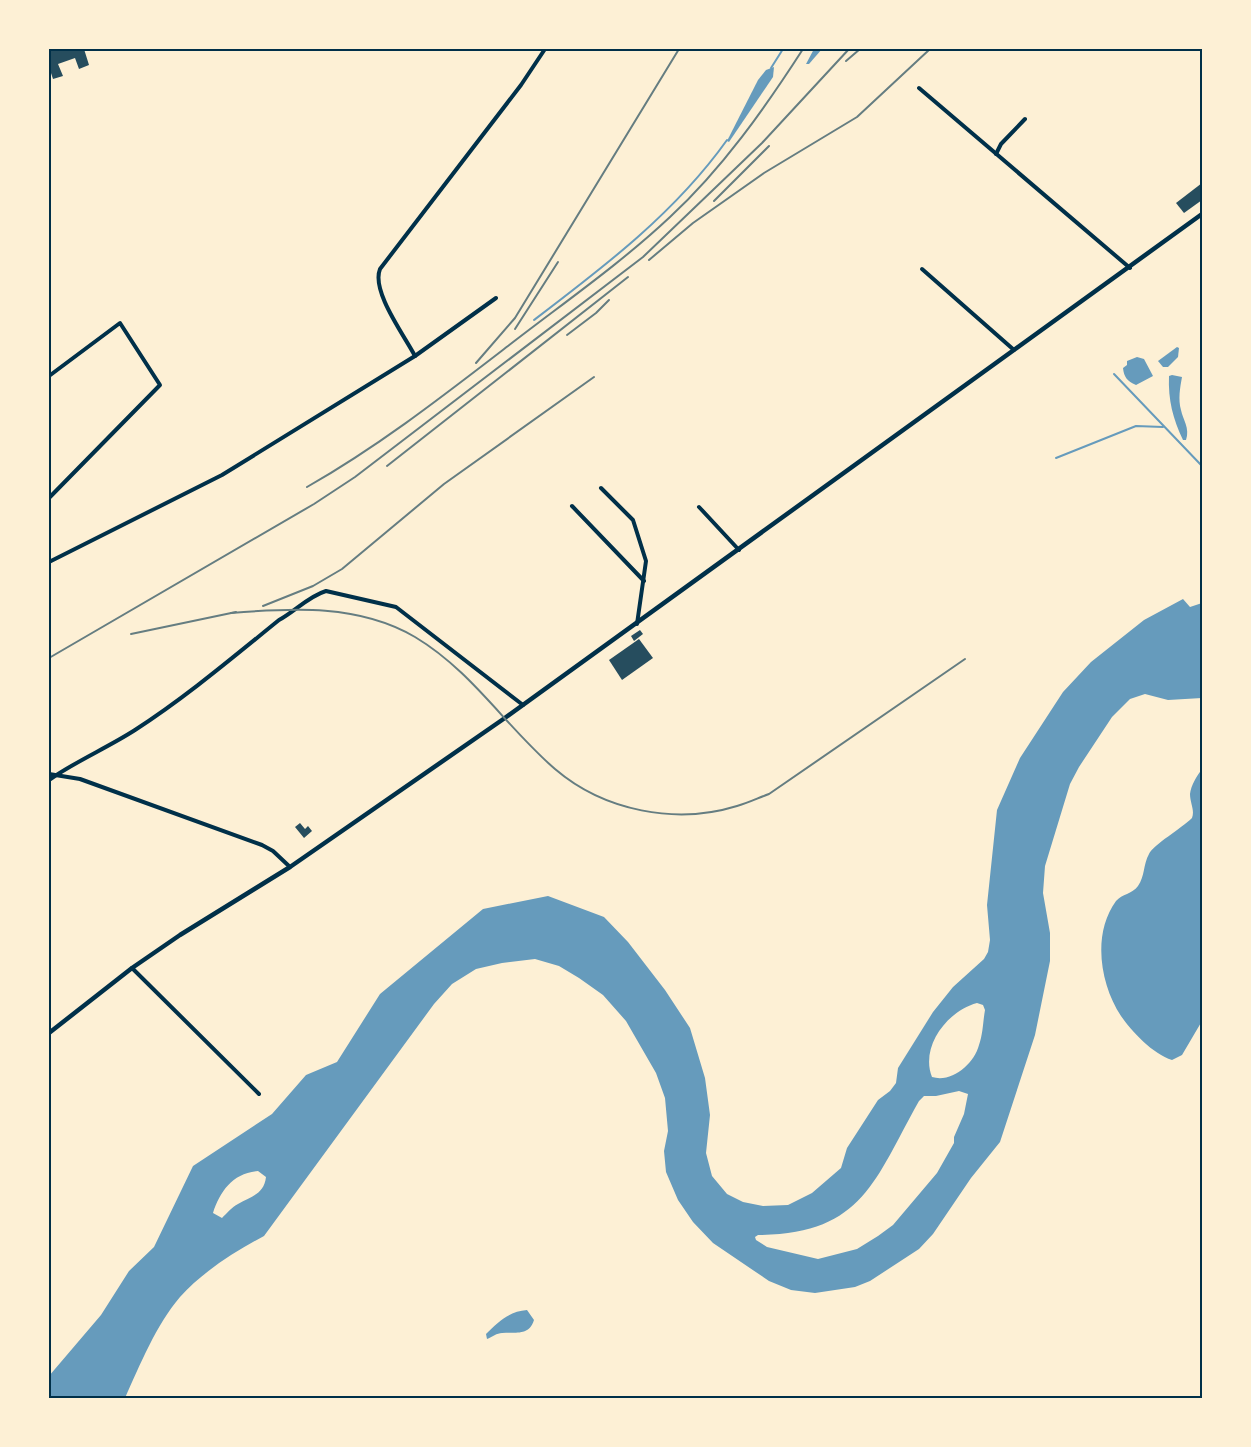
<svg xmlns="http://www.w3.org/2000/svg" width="1251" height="1447" font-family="'DM Sans',sans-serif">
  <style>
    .water { fill: #669bbc; fill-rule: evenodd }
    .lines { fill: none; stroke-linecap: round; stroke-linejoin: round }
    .stream { stroke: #669bbc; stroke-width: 2 }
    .building { fill: #264d5e }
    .minor { stroke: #003049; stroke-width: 4 }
    .tertiary { stroke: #003049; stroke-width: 4.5 }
    .rail { stroke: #657d81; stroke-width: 2 }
    .neatline { fill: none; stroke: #003049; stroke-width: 2 }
  </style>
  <rect width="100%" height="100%" fill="#fdf0d5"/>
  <g class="water">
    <polygon points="814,49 822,49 809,64 806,64"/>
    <polygon points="774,67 773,77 729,142 727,141 758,80 766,70"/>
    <polygon points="1177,347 1179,348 1178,357 1168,367 1163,367 1158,361"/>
    <path d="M1137,357L1144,359L1153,376L1136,385C1127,381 1124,377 1123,368L1127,365V361Z"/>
    <path d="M1172,375L1182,377C1180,388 1178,399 1181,410C1183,420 1190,428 1186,440H1183C1173,419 1168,400 1169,376Z"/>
    <path d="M1183,599L1190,607L1202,603V698L1168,700L1145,694L1130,699L1112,717L1079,767L1070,784L1045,866L1043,893L1050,933V961L1035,1035L1000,1142L971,1178L933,1234L919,1249L870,1281L855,1287L815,1293L791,1290L769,1281L713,1243L693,1222L678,1200L666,1172L664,1151L668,1131L665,1098L656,1073L626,1021L603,995L579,978L559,966L535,959L502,963L476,969L452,984L434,1004L264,1236C236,1251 202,1272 180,1297C156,1325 140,1365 125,1398H49V1376L101,1315L129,1271L154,1247L193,1166L272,1114L306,1075L337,1062L380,994L483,909L548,896L604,917L628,942L665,990L690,1028L705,1078L710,1115L706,1153L712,1176L727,1194L743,1202L763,1206L788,1205L812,1193L841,1168L847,1148L878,1100L890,1091L896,1083L898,1068L933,1012L953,987L984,959L988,952L990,940L987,905L997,810L1020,758L1063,692L1091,662L1144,620ZM977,1003L983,1005L985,1010C983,1021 983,1034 979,1045C974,1064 952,1083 932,1077C920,1047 947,1011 977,1003ZM959,1091L968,1094L964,1114L954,1137V1143L937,1173L893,1225L878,1236L857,1249L818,1259L767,1247L756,1240L755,1237L758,1235C863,1234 874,1181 919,1101L924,1096H936ZM258,1171L266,1177C264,1194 252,1196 238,1204C232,1207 227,1213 222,1218L213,1213C220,1191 233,1173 258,1171Z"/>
    <path d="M1202,769V1021L1182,1055L1172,1060C1153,1054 1132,1032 1121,1016C1100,984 1092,934 1116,901C1122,894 1132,894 1138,886C1145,876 1143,865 1149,854C1153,845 1182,828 1192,818C1195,810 1190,803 1190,794C1191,785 1197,776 1202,769Z"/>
    <path d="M527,1310L534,1320C529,1336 516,1332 502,1333C497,1333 492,1337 487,1339L486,1334C498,1322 510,1311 527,1310Z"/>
  </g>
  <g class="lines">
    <g class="stream">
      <polyline points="771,68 783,49"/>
      <path d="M534,320C605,266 675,213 727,140"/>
      <polyline points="1114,374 1202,466"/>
      <polyline points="1056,458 1136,426 1163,427"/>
    </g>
  </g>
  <g class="building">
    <polygon points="49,49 84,49 89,65 79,69 75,58 58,64 63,76 53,79 49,67"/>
    <polygon points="1202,183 1202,200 1184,213 1176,203"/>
    <polygon points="640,630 643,634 634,641 631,636"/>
    <polygon points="639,639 653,658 622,680 609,660"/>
    <polygon points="300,823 305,829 308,826 312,831 304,838 295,827"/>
  </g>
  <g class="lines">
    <g class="minor">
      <polyline points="919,88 1130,268"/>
      <polyline points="996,154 1001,144 1025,119"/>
      <polyline points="922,269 1014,350"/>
      <path d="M415,356C404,335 371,291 380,269L521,85L545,49"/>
      <polyline points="49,376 120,323 160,385 49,498"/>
      <polyline points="601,488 633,520 646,561 637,624"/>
      <polyline points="572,506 644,581"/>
      <polyline points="699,507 739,550"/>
      <polyline points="49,562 222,475 415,356 496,298"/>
      <polyline points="49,774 80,779 262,845 273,851 290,867"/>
      <path d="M49,780C76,761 107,748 135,730C186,697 232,658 279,620C294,612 309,596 326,591L396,607L523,705"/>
      <polyline points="132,968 259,1094"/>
    </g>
    <polyline class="tertiary" points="49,1033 132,968 180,935 290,867 502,720 1202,214"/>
    <g class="rail">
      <polyline points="846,61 860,49"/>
      <polyline points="714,201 769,146"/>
      <polyline points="649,260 693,223 764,173 857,117 930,49"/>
      <polyline points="515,329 558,262"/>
      <polyline points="567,335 596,313 609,300"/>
      <polyline points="476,363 515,318 679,49"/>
      <polyline points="387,466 628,277"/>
      <path d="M307,487C379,446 443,396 508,346C562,304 620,264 670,217C722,169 765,108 803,49"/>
      <polyline points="263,606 313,586 342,569 444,484 594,377"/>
      <path d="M231,613C293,608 359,604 415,637C472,671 506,727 555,769C604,811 676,825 737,806C748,803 758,798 769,794L965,659"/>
      <polyline points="131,634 236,612"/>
      <polyline points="49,658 314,504 355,477 643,257 762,143 849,49"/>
    </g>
  </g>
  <rect width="1251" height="1447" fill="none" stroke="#fdf0d5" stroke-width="100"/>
  <rect x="50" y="50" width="1151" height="1347" class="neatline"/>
</svg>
